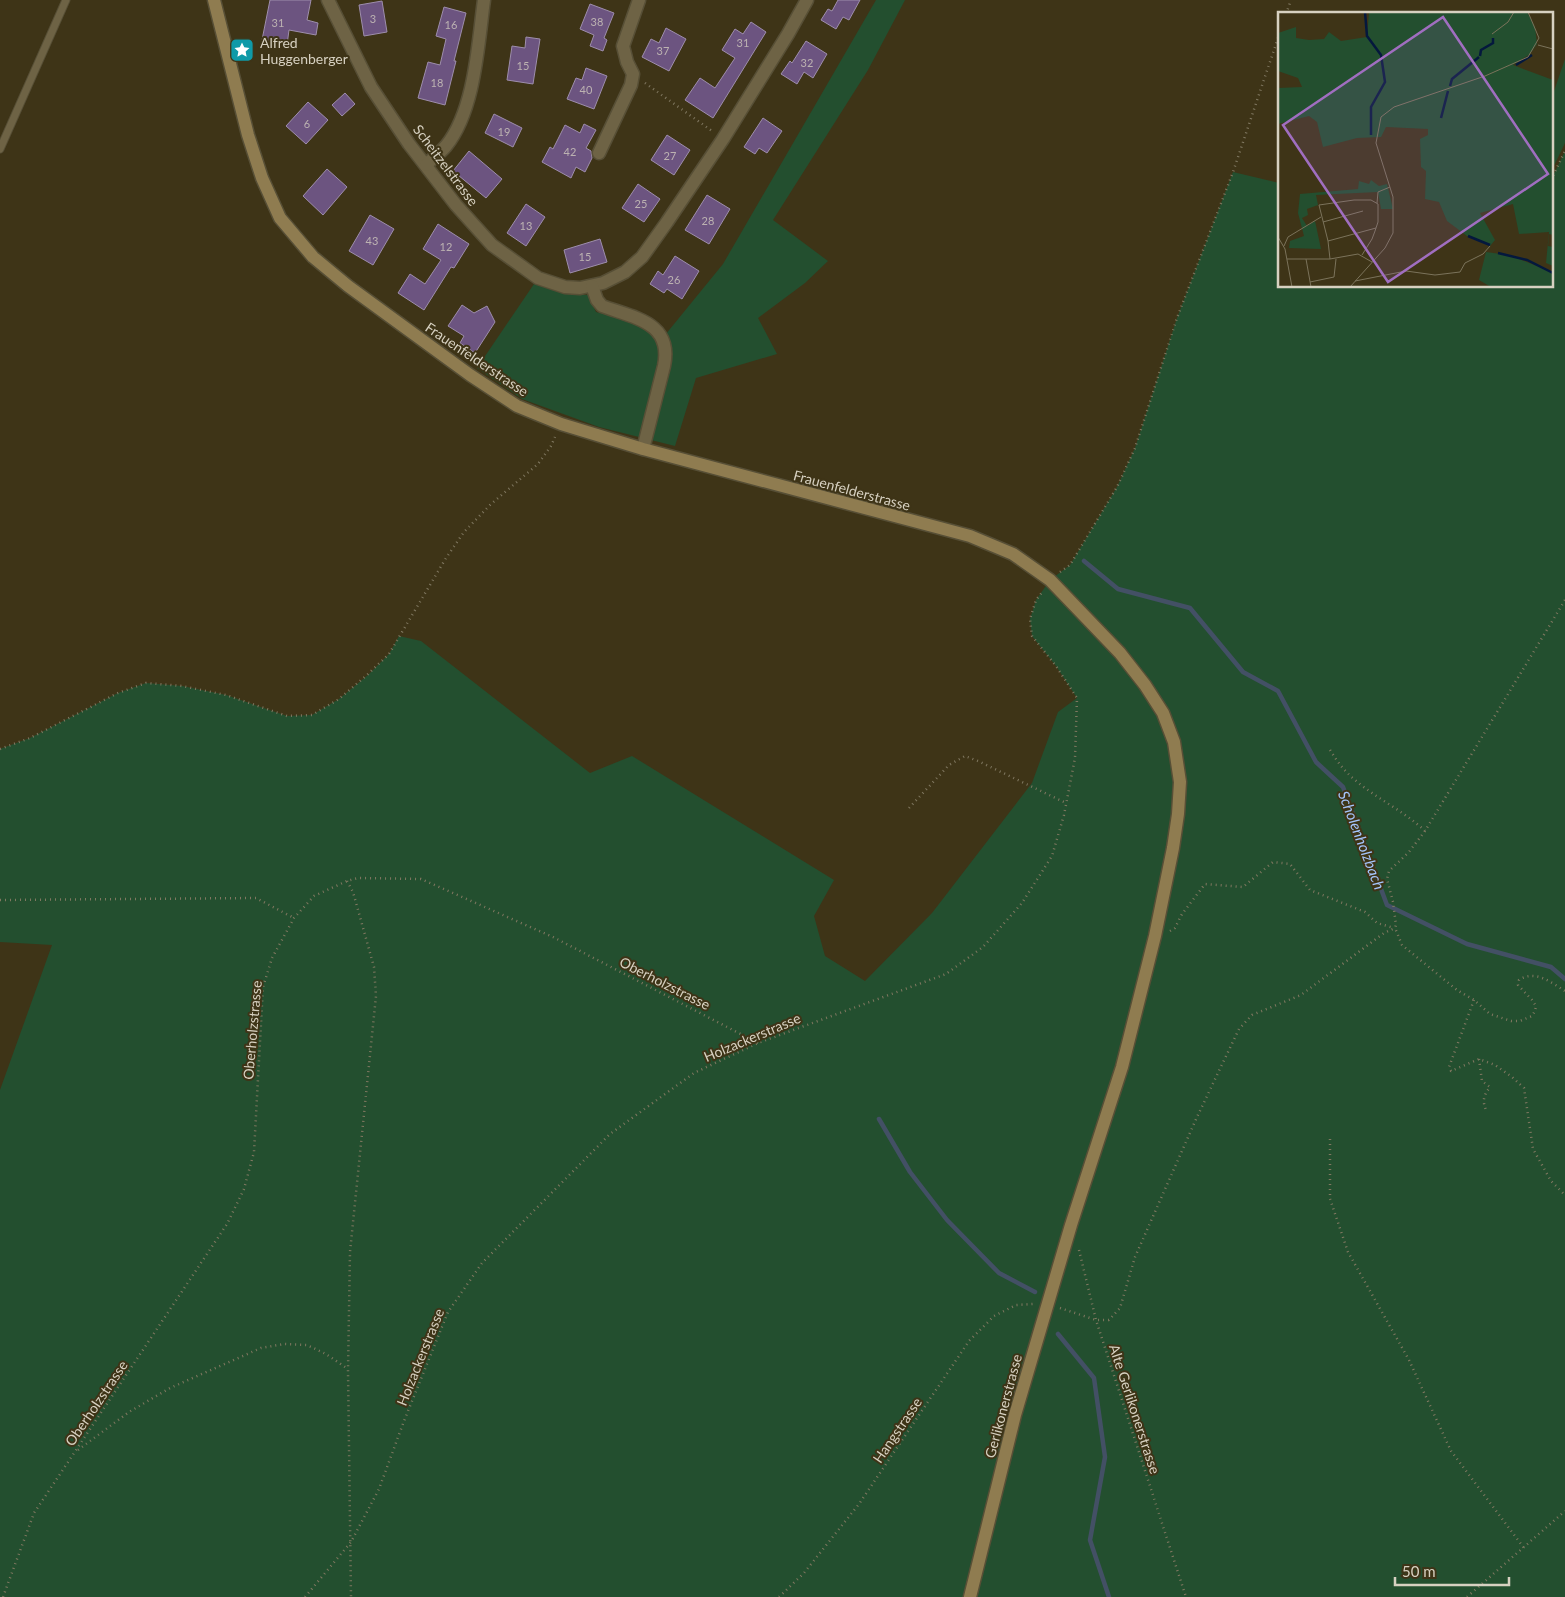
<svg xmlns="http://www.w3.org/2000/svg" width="1565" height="1597" font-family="Lato,sans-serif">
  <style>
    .green { fill: #234f2f }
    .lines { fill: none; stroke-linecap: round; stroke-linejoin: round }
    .stream { stroke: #435065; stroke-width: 4.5 }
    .building { fill: #6c5480; stroke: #9e8eac }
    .lane-casing { stroke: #574f36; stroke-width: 9 }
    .street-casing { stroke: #574f36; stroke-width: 15 }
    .secondary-casing { stroke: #574f36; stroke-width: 15 }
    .path { stroke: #807861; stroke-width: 2.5; stroke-dasharray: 1 4; stroke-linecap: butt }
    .lane { stroke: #6e6345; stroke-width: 7 }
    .street { stroke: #6e6345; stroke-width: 12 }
    .secondary { stroke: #8f7c50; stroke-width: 12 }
    .labels { text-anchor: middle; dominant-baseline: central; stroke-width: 4; stroke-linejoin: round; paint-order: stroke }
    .number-label { font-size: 11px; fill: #bcb2b1 }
    .poi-label { font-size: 14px; fill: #d7d1c1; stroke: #3e3417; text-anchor: start }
    .street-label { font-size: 14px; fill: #d7d1c1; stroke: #3e3417 }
    .water-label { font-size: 15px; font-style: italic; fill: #a4c5fb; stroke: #3e3417 }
    .inset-river { fill: none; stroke: #04183d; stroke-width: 2.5 }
    .inset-road { fill: none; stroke: #7b735b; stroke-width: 1 }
    .view { fill: #a06ec0; fill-opacity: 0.15; stroke: #a06ec0; stroke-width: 2.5 }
    .inset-edge { fill: none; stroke: #d7d1c1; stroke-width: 2.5 }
  </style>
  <rect width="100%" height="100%" fill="#3e3417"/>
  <g class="green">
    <polygon points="876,0 905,0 868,70 773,220 828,261 805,283 758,318 777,354 696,378 675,446 599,427 522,399 477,368 534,284 562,293 588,295 596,312 648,326 661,340 723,264"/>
    <polygon points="1565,59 1565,143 1551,172 1551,100"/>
    <polygon points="1565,151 1565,1597 0,1597 0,1090 52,945 0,942 0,749 30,738 118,693 146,683 182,686 226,695 287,716 312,715 339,699 368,675 389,654 399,636 421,641 590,773 632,756 834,880 814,916 825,956 865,981 932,913 1032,783 1058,712 1077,698 1056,666 1032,636 1030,619 1036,600 1050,580 1070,565 1117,487 1135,448 1177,318 1233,172 1279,183 1279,286 1551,286 1551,180"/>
  </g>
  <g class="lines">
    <g class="stream">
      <polyline points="1084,561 1118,589 1190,608 1243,672 1278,691 1316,762 1343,787 1387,905 1467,944 1551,967 1565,979"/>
      <polyline points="879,1119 910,1172 947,1220 999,1273 1035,1292"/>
      <polyline points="1058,1334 1094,1378 1105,1457 1090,1540 1109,1597"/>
    </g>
  </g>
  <g class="building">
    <polygon points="270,0 311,0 307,20 318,23 316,35 289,30 287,45 262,40"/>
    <polygon points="838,0 860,0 849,20 843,17 836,29 821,20 828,9 832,11"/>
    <polygon points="382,1 387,32 364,36 359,5"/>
    <polygon points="590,4 614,13 604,38 607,40 603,51 590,46 594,35 580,29"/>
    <polygon points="444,7 466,13 454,61 456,61 445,105 418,98 428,62 440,65 446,39 436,36"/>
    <polygon points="751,22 766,32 713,118 685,100 700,78 715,88 735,58 722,50 735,29 743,34"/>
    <polygon points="666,28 686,39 669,71 642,57 651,39 659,43"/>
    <polygon points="526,37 540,39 533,84 507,80 512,46 525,48"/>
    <polygon points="806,41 827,54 813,78 804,72 797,84 781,74 790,61 792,63"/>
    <polygon points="586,68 607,76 594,109 567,99 576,78 582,80"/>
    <polygon points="345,93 355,104 342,116 332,105"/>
    <polygon points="308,102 328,120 306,144 286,126"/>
    <polygon points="494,114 522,128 513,147 485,133"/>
    <polygon points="763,118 782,131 767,153 759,148 755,154 744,147"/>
    <polygon points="584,124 596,130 586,148 591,151 592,158 585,172 576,167 571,178 542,162 550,147 553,149 565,125 580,133"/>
    <polygon points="667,135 690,150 674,175 651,160"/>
    <polygon points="469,151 502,179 486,198 453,171"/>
    <polygon points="327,169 347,187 323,215 303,196"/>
    <polygon points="638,184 660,199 644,222 622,208"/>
    <polygon points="707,195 730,209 709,244 685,230"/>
    <polygon points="526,204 545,217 526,246 507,233"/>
    <polygon points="370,215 394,229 373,265 349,251"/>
    <polygon points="438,224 469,244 454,268 451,267 424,310 398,293 410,274 425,284 441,260 423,249"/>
    <polygon points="600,239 607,262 570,273 564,250"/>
    <polygon points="675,256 699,271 682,299 667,289 664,293 650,284 658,271 663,275"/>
    <polygon points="462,305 474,313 487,306 495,322 475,353 460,343 464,336 448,326"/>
  </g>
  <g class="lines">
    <g class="lane-casing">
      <polyline id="lane" points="0,149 66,0"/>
    </g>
    <g class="street-casing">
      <g id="street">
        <polyline points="328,0 371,87 409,144 456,205 492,245 538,278 565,287 580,288 603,283 625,272 642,257 667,222 723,139 788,34 807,0"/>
        <polyline points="599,153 631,85 633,74 627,62 623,46 639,0"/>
        <path d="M426,165C432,159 440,153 446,146C475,110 478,44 484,0"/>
        <path d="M592,286L597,300L602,306C634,318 673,322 664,366L643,449"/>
      </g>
    </g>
    <g class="secondary-casing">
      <polyline id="secondary" points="214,0 248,135 262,178 280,218 313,257 348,286 470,375 517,406 561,424 643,449 970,536 1013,554 1050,580 1120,653 1145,685 1163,713 1174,742 1180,782 1178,814 1173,848 1155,936 1122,1067 1071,1225 1015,1415 970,1597"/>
    </g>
    <g class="path">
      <polyline points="1286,14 1291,0"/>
      <polyline points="645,83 712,131"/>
      <polyline points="1551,180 1565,151"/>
      <polyline points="1060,572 1070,565 1117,487 1135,448 1177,318 1233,172 1279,35"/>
      <path d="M1565,600L1425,831L1409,852L1389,871L1387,879L1393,902L1396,925L1395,928L1402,945L1457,990L1474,1000L1490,1014L1511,1021H1520L1532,1016L1535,1011L1536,1006L1532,1000L1518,985L1519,980C1535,969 1552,983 1565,991"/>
      <polyline points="0,749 30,738 118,693 146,683 182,686 226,695 287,716 312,715 339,699 367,675 389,654 446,558 464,532 491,504 538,464 551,446 555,437"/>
      <path d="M1330,750C1337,761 1344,771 1355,780C1377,799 1404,811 1425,831"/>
      <polyline points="909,808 949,765 965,756 978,761 1066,803"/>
      <polyline points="347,881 353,892 374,967 376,996 350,1252 348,1370 351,1597"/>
      <polyline points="0,900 256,898 294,918"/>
      <polyline points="1170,931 1175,928 1182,914 1205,884 1243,887 1273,862 1290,864 1310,890 1365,912 1377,923 1394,928"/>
      <polyline points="1474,1000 1449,1067 1451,1071 1479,1059 1495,1065 1512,1077 1524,1088 1533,1149 1551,1181 1565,1195"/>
      <path d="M1479,1059L1482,1081L1490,1087C1483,1096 1482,1102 1487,1112"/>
      <polyline points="1330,1139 1330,1199 1348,1252 1409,1360 1451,1451 1524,1548"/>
      <polyline points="1079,1250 1096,1320 1186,1597"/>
      <polyline points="1060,1308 1096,1320 1109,1320 1120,1308 1135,1257 1197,1117 1239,1029 1252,1015 1301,995 1384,933 1395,928"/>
      <polyline points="78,1450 129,1412 170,1388 261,1348 284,1344 307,1345 326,1354 348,1369"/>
      <polyline points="3,1597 34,1513 227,1224 244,1189 254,1152 263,987 272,958 294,918 314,896 347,881 358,878 421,879 553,937 758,1043"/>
      <polyline points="305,1597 351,1542 379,1489 404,1421 448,1312 482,1263 610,1134 694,1073 758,1043 946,974 983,947 1022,903 1052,856 1064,815 1075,758 1077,698 1056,666 1032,636 1030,619 1036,600 1043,591"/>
      <polyline points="779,1597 804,1573 859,1504 969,1341 994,1316 1016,1305 1033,1304"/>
      <polyline points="1467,1597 1565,1511"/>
    </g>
    <use href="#lane" class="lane"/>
    <use href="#street" class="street"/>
    <use href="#secondary" class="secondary"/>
  </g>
  <defs>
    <g id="sight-square" transform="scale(1.25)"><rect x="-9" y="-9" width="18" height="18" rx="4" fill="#0f9aa8" stroke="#3e3417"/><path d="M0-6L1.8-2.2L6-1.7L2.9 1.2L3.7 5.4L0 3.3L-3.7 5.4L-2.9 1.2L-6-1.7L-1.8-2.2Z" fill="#fff"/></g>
  </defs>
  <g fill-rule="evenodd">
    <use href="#sight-square" x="242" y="50"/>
  </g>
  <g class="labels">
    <g class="number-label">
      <text x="373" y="18">3</text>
      <text x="597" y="21">38</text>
      <text x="278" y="22">31</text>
      <text x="451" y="24">16</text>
      <text x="743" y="42">31</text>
      <text x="663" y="50">37</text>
      <text x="807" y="62">32</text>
      <text x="523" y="65">15</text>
      <text x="437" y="82">18</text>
      <text x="586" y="89">40</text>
      <text x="307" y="123">6</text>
      <text x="504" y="131">19</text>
      <text x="570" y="151">42</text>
      <text x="670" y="155">27</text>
      <text x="641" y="203">25</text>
      <text x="708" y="220">28</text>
      <text x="526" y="225">13</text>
      <text x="372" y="240">43</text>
      <text x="446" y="246">12</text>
      <text x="585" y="256">15</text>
      <text x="674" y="279">26</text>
    </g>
    <g class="poi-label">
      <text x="260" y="42">Alfred<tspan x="260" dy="16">Huggenberger</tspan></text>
    </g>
    <g class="street-label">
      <text transform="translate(446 165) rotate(53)">Scheitzelstrasse</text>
      <text transform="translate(477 359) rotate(34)">Frauenfelderstrasse</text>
      <text transform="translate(852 490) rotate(15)">Frauenfelderstrasse</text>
      <text transform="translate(665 983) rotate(27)">Oberholzstrasse</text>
      <text transform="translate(252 1030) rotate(-85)">Oberholzstrasse</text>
      <text transform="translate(752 1037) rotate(-23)">Holzackerstrasse</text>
      <text transform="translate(420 1357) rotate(-68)">Holzackerstrasse</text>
      <text transform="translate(96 1403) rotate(-56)">Oberholzstrasse</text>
      <text transform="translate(1003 1406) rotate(-75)">Gerlikonerstrasse</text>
      <text transform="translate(1135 1409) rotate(72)">Alte Gerlikonerstrasse</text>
      <text transform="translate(897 1430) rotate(-56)">Hangstrasse</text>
    </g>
    <g class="water-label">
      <text transform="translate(1362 840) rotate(69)">Scholenholzbach</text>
    </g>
  </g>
  <g transform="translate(1278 12)">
    <rect width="275" height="275" fill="#3e3417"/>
    <path d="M91,0H249L257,15L259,32L252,42L235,53L275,68V223L271,222L270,234L275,235V254L268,251L271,220L241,222L235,192L202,201L217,228L212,234L189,224L169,209L161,190L147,187L148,159L143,155L142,127L150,123V117L108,115L103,125L79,126L45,135L39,110L31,104L0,112V76L24,75L20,66L0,59V21L18,15V26L31,28L46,27L51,20L63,29L89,25ZM93,168L101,174L109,172L115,197H103L100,180L38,183L40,193L29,197L30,203L24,206L29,214L37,209L43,237L11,236L12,229L26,224L20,201L22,182L80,177L81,169L91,172ZM208,240L230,243L275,260V275H213L201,268Z" fill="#234f2f"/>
    <path class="inset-river" d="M87,0L89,24L103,43L107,70L93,95V123M202,44L203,38L215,31V26M238,53L254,43M172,74L174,67L201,45M163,106L170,79M190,224L212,233M220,241L249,248L275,261"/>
    <path class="inset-road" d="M214,22L230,10L236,0M260,33L275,37M99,191L100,180L112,175M45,210L85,199M0,225L7,237L14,275M50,229L52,247M6,234L10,225L43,205M84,243L94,227L97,219L100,210V192L93,188H76L41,193L50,229L98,216M9,247H52L80,242L94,250M28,247L33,275M77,269L128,259L157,263L182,260L187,251L205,242L212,234M32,270L56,265L58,247M72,275L107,236L115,221V185L98,131L103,105L116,95L207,64L250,45L261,26L250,0"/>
    <path class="view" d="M165,5L270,162L110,270L5,113Z"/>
    <rect width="275" height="275" class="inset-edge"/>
  </g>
  <path d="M1395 1577v8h114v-8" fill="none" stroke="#d7d1c1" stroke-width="2.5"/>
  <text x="1402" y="1577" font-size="15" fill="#d7d1c1" stroke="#3e3417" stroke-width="4" paint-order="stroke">50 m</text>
</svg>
